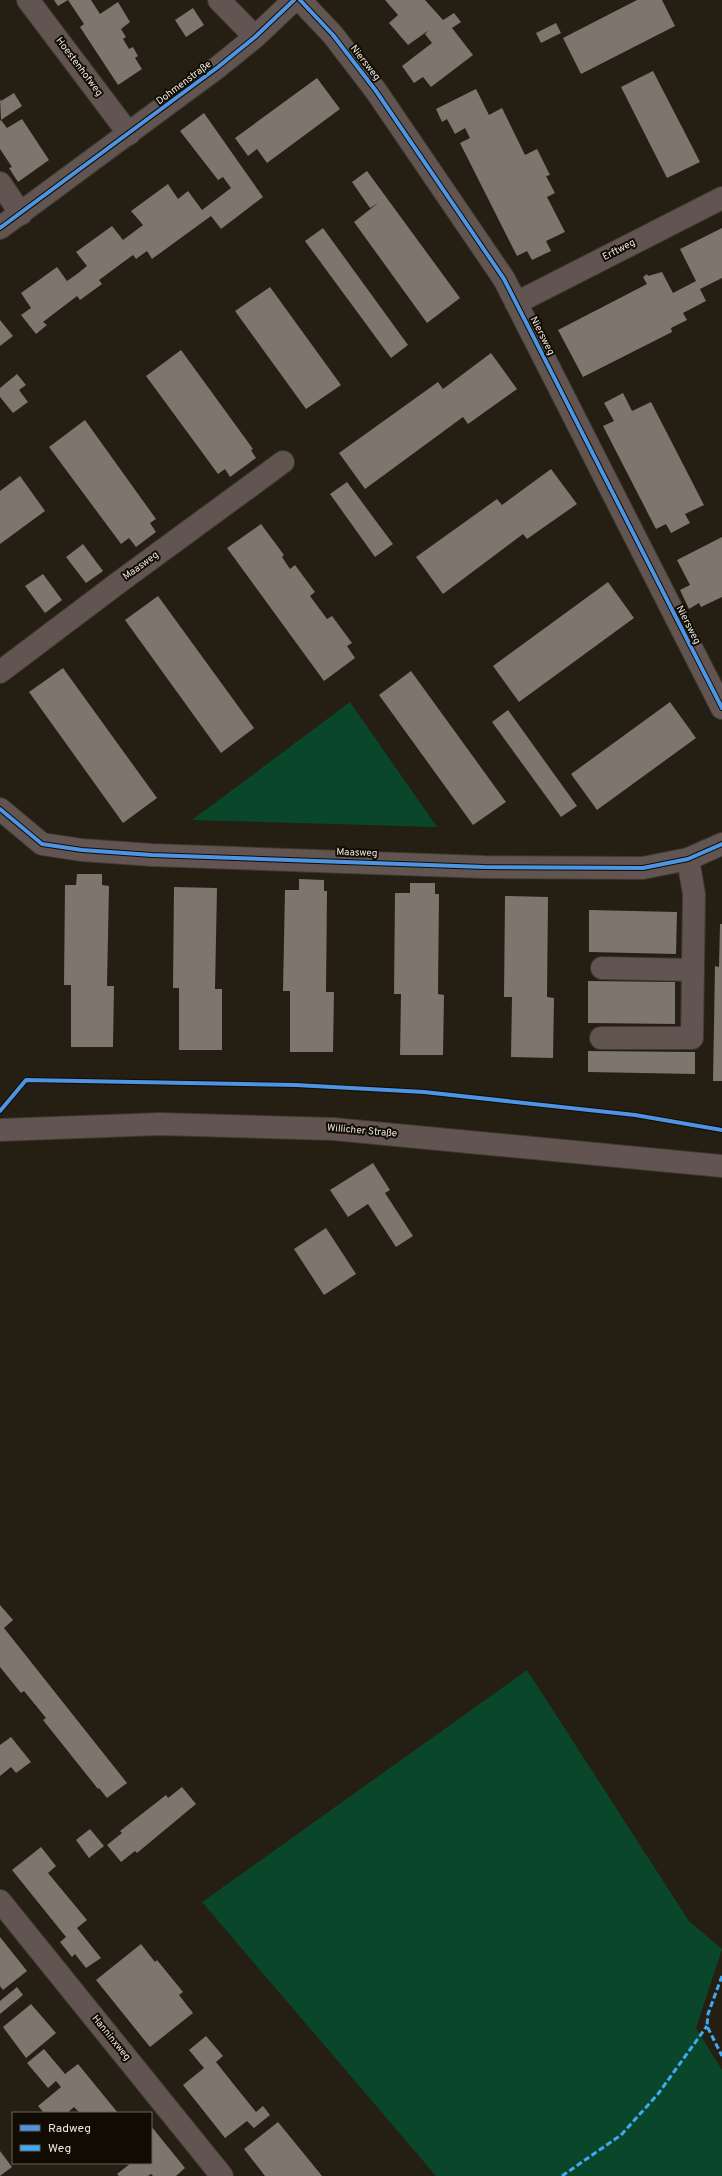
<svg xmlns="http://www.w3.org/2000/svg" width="722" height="2176" font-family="Overpass,sans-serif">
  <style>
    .green { fill: #0a4629 }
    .building { fill: #7e756e }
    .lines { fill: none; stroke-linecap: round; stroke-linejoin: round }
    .minor-casing { stroke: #3e3931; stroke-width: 24 }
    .minor { stroke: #625450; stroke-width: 22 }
    .quiet { stroke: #3fa9f5; stroke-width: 3; stroke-dasharray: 6 3; stroke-linecap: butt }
    .cycleway-casing { stroke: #100c04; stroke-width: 6 }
    .cycleway { stroke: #4d94e3; stroke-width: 4 }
    .labels { text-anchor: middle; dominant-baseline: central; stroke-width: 4; stroke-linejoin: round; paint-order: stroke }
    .street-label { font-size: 10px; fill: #ede7da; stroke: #100c04 }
  </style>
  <rect width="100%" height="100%" fill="#241e13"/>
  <g class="green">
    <polygon points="350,702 437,827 192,820"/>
    <polygon points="527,1670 689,1921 722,1949 696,2028 722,2070 722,2176 436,2176 202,1902"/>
  </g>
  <g class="building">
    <polygon points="54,0 91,0 100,14 118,2 130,22 121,29 126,37 123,39 129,49 133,47 138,56 135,58 142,69 118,85 80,27 84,24 68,0 58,6"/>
    <polygon points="385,0 425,0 443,20 454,13 461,22 452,28 473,55 431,87 423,77 414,83 402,66 432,43 425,34 429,30 408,45 389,23 398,15"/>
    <polygon points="637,0 662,0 675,26 581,74 563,38"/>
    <polygon points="193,8 204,25 186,37 175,20"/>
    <polygon points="556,23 561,33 541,43 536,33"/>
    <polygon points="653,71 700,162 667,178 621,87"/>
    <polygon points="317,78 340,109 267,163 257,149 248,156 235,138"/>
    <polygon points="476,89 489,115 502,108 525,155 537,149 550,175 546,176 555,193 547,197 565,232 546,241 551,251 532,260 527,251 517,256 465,153 460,143 470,138 465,128 455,134 447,119 442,122 436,109"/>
    <polygon points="14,93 22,106 1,120 0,99 1,101"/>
    <polygon points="204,113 263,197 221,229 211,216 152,259 147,251 136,259 133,255 99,280 102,284 80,300 77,296 43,322 47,325 36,334 21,315 31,308 21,293 57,267 67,281 77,274 87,266 76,252 112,226 123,240 143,225 131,211 168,184 178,199 188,191 202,210 231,188 223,177 218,180 180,131"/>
    <polygon points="22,119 49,160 18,182 9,168 12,167 0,149 0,121 1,120 7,128"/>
    <polygon points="367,171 460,298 427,323 354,222 378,203 370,208 352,182"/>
    <polygon points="323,228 408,345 391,358 305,241"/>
    <polygon points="722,228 722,278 700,289 706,301 683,313 687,320 671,328 672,332 583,377 558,330 647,284 643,277 647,274 648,276 662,272 673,293 696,281 680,249"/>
    <polygon points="270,287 341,385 306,409 235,311"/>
    <polygon points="0,320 13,336 0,346"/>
    <polygon points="181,350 253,449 251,450 256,458 230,477 225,469 218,474 146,376"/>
    <polygon points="491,353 517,389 468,424 463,417 365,489 339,453 438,382 443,389"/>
    <polygon points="17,374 26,385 19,390 28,402 13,413 0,397 0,388"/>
    <polygon points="623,393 632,411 651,402 704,505 685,514 690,523 671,533 666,524 656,529 603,426 614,421 604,403"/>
    <polygon points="85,420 156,519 150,523 156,532 136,547 129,538 121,544 49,447"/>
    <polygon points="551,469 577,504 527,539 523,534 443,594 416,557 497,499 502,505"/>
    <polygon points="20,476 45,511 0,544 0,491"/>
    <polygon points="347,482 393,544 375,557 330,494"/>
    <polygon points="261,524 284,555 282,557 290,569 295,565 315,592 310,596 327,619 332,616 352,643 347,646 355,658 324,681 227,548"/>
    <polygon points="722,537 722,597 701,607 699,603 689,609 680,590 690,585 677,560"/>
    <polygon points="83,544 103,571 86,583 66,557"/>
    <polygon points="43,574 62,600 45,613 25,586"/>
    <polygon points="608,582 634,618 519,702 493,666"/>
    <polygon points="158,596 254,728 221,753 125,620"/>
    <polygon points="63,668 157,798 123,823 29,692"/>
    <polygon points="411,671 506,802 473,825 379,695"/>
    <polygon points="670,702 696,738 597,810 571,774"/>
    <polygon points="508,710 577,806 561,817 492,722"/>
    <polygon points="77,874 102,874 102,885 109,886 107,986 114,986 113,1047 71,1047 71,985 64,985 65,885 76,885"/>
    <polygon points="299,879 324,880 324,891 327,891 326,992 334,992 333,1052 290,1052 290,991 283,991 285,890 299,890"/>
    <polygon points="410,883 435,883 435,894 439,894 438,994 444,995 443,1055 400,1055 401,994 394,994 395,893 410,893"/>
    <polygon points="174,887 217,888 215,989 222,989 222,1050 179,1050 179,988 173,988"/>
    <polygon points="505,896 548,897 547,997 554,998 553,1058 511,1057 512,997 504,997"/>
    <polygon points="589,910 677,912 676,954 589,952"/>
    <polygon points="720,924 722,924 722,1081 713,1081 715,966 719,967"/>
    <polygon points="588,981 675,982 675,1024 588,1023"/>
    <polygon points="588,1051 695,1052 695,1074 588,1072"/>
    <polygon points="373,1163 390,1190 385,1193 413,1236 396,1247 368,1204 348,1217 330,1190"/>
    <polygon points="326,1228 356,1274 324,1295 294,1249"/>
    <polygon points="0,1605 13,1620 4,1628 127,1783 107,1798 99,1788 98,1789 43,1720 46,1718 24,1691 21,1693 0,1667"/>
    <polygon points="11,1737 31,1762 16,1773 11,1767 0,1776 0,1745"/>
    <polygon points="182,1787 196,1804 137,1853 135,1851 121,1862 107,1845 122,1833 120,1831 166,1795 168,1798"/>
    <polygon points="90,1829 104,1846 89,1858 76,1840"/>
    <polygon points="41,1847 56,1866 48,1873 87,1920 77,1928 101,1958 86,1968 75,1954 72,1957 60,1942 66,1937 12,1870"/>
    <polygon points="0,1937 27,1971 3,1990 0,1986"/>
    <polygon points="141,1944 155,1962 157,1960 183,1992 179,1995 193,2013 150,2047 96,1980"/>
    <polygon points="17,1987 23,1995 0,2014 0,2001"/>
    <polygon points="31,2004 56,2033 26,2058 3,2027"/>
    <polygon points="206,2036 223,2056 216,2062 235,2086 256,2112 263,2106 270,2115 254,2128 247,2121 225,2138 183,2085 204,2068 189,2050"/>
    <polygon points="44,2049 65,2074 78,2064 118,2113 80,2113 74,2107 67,2113 44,2113 38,2106 61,2087 56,2081 48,2088 27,2063"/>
    <polygon points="278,2122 318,2171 322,2176 265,2176 244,2149"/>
    <polygon points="151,2126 185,2168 176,2176 153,2176 151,2174 148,2176 119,2176 117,2174 131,2163 151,2163"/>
    <polygon points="0,2151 12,2167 0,2176"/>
  </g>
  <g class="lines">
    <g class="minor-casing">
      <g id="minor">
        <polyline points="28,0 129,134"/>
        <polyline points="219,0 255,37"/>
        <polyline points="300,0 333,35 376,91 504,279 722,708"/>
        <polyline points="0,183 21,214"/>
        <polyline points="0,228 218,67 255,37 294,0"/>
        <polyline points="516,303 722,198"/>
        <polyline points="0,672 118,583 283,462"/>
        <polyline points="0,809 42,844 82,850 152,855 484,867 643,868 688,859 722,844"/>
        <polyline points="602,968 693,970"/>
        <polyline points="601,1038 692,1038 694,894 688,859"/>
        <polyline points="0,1130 160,1124 333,1129 722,1166"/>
        <polyline points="0,1901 222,2176"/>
      </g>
    </g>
    <use href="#minor" class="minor"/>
    <g class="quiet">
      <polyline points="722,1976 708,2014 707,2026 722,2056"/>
      <polyline points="562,2176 621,2135 658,2094 707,2026"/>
    </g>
    <g class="cycleway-casing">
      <g id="cycleway">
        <polyline points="300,0 333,35 376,91 504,279 722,708"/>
        <polyline points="0,228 218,67 255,37 294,0"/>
        <polyline points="0,809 42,844 82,850 152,855 484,867 643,868 688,859 722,844"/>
        <polyline points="0,1111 26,1080 296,1085 424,1092 635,1115 722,1130"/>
      </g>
    </g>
    <use href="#cycleway" class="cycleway"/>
  </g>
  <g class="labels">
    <g class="street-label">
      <text transform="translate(365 63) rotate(52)">Niersweg</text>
      <text transform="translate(79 67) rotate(53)">Hoestenhofweg</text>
      <text transform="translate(184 83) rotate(-37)">Dohmenstraße</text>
      <text transform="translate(619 250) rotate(-27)">Erftweg</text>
      <text transform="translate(542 336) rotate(63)">Niersweg</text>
      <text transform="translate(141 566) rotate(-36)">Maasweg</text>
      <text transform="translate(688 625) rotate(63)">Niersweg</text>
      <text transform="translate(357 853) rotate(2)">Maasweg</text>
      <text transform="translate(362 1131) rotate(5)">Willicher Straße</text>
      <text transform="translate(111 2038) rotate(51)">Hanninxweg</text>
    </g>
  </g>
  <rect x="12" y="2112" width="140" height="52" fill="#100c04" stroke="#68645a"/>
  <rect x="20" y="2125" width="20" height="6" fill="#4d94e3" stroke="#68645a"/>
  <text x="48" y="2132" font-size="12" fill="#ede7da">Radweg</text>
  <rect x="20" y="2145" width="20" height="6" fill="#3fa9f5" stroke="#68645a"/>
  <text x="48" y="2152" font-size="12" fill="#ede7da">Weg</text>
</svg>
